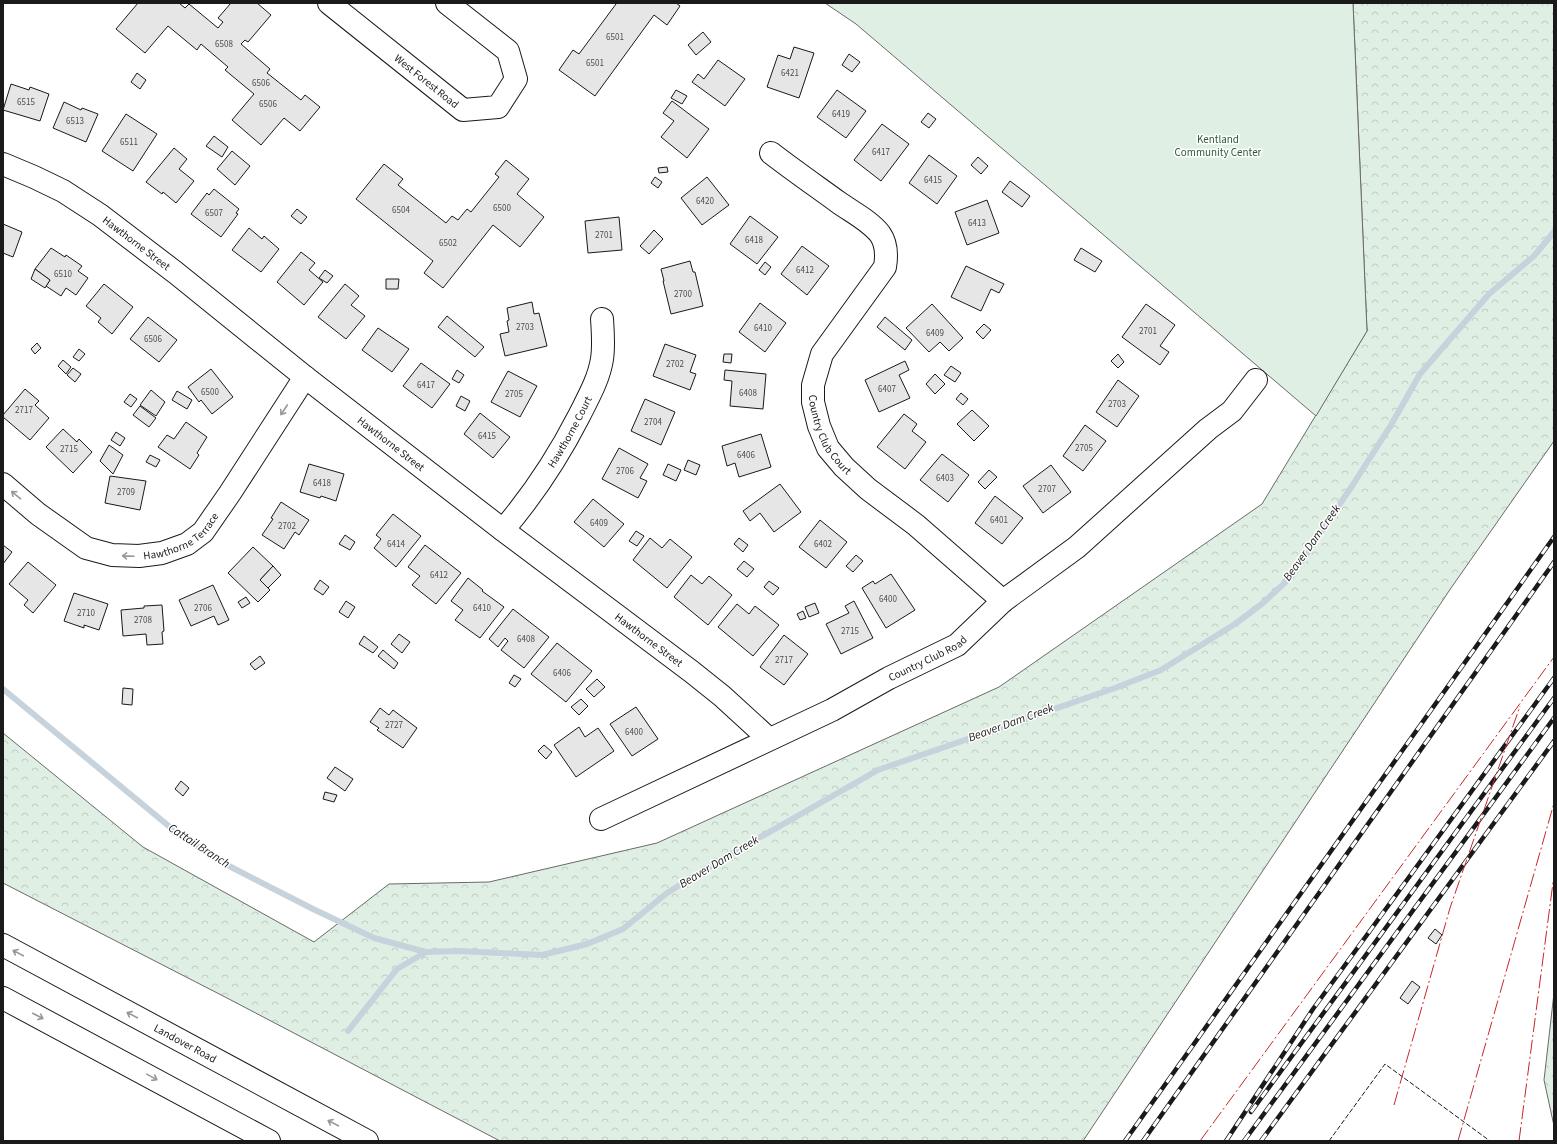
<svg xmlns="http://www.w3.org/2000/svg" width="1557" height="1144" font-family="'Source Sans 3',sans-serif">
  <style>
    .forest { fill: url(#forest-crowns); stroke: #6a6a6a }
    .green { fill: #e0efe3; stroke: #6a6a6a }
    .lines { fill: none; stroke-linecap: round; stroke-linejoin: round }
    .stream { stroke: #c6d2dc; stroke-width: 6 }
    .building { fill: #e6e6e6; stroke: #1a1a1a }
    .minor-casing { stroke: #1a1a1a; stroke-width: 24 }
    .major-casing { stroke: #1a1a1a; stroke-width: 24 }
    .minor { stroke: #fff; stroke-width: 22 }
    .major { stroke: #fff; stroke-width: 22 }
    .rail-casing { stroke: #1a1a1a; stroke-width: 4.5 }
    .rail { stroke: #fff; stroke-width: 3; stroke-dasharray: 9; stroke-linecap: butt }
    .fence { stroke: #1a1a1a; stroke-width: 1; stroke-dasharray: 5 2; stroke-linecap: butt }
    .power { stroke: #c62828; stroke-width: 1; stroke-dasharray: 14 3 2 3; stroke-linecap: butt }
    .oneway { stroke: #989898 }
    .labels { text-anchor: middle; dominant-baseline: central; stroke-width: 3; stroke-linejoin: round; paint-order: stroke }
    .number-label { font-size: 9px; fill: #4d4d4d }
    .street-label { font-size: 11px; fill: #1a1a1a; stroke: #fff }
    .park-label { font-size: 11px; fill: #2b5a34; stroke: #fff }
    .water-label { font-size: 12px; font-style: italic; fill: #1a1a1a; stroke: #fff }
  </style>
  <defs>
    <pattern id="forest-crowns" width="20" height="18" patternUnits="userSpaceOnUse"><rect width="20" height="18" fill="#e0efe3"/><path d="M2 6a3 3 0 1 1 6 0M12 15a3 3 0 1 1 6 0" fill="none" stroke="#c0ccc2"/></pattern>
  </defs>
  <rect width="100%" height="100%" fill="#fff"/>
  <g class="forest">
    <polygon points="1353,3 1554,3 1554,441 1451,588 1083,1141 500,1141 227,998 3,883 3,733 143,847 314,942 389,884 489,882 657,843 999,687 1262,504 1367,331"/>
    <polygon points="1554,993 1554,1126 1544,1080"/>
  </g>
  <polygon class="green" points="825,3 1353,3 1367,331 1316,416 856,24"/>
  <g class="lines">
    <g class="stream">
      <polyline points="3,689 182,837 231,867 313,909 374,938 426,952"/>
      <polyline points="348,1031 397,969 426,952 459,951 542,955 587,944 623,929 667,893 722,859 878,770 1115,688 1161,670 1235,624 1263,603 1291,577 1354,483 1391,425 1420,374 1489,294 1534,256 1554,232"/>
    </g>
  </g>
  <g class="building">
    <polygon points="138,3 179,3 185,8 189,4 218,28 223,22 218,18 231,3 257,3 271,15 248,42 245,40 241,44 270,69 267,73 301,100 305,95 320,107 300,131 284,118 261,145 232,120 254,94 225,70 228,67 201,44 197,50 168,26 145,53 116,29"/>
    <polygon points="614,3 676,3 680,6 667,25 654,15 595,96 559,70 573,50 579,54 616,4"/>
    <polygon points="703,32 711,42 696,55 688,45"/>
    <polygon points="794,47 814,53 799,98 767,87 778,55 790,59"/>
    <polygon points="849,54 860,62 852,72 842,65"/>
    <polygon points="718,60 745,79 725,106 692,82 698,74 704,79"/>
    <polygon points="137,73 146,80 140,89 131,82"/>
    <polygon points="11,84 29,90 30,87 49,94 40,121 3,110"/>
    <polygon points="676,90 687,96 682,104 671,98"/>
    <polygon points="837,90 866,111 846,138 817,117"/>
    <polygon points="672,101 709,129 687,158 661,137 674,121 663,113"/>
    <polygon points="64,102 81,110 82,108 98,114 86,142 53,128"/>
    <polygon points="928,113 936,119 929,128 921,122"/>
    <polygon points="126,114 157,134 133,171 102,151"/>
    <polygon points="882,124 909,144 881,181 854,160"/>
    <polygon points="214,136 228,147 222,157 206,146"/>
    <polygon points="174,148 187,159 179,169 194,181 176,203 163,192 162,194 146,182"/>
    <polygon points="232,151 250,166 235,185 217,169"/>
    <polygon points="929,155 957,176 937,204 909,183"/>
    <polygon points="978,157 988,166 981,174 971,165"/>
    <polygon points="506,160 529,179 517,194 544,217 520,247 493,225 443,288 424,273 433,261 356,199 384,164 403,179 398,185 446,223 452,216 458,220 467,209 471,212 499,177 495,174"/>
    <polygon points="667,167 668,172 659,173 658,168"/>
    <polygon points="655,177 662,182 658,188 651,183"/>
    <polygon points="707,177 729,205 702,225 681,198"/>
    <polygon points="1010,181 1030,196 1022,207 1002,192"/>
    <polygon points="214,189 239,209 236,213 238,214 221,237 191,214 207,193 209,195"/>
    <polygon points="987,200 999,233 967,245 955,212"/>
    <polygon points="297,209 307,217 301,224 291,216"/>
    <polygon points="750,216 778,237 757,264 730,244"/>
    <polygon points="619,217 622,250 588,253 585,221"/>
    <polygon points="3,224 22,232 13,257 3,253"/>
    <polygon points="249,228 262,239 264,236 279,249 261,272 232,250"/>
    <polygon points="654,230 663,239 649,254 640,246"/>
    <polygon points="802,246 829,266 807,295 781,274"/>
    <polygon points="51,248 65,257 66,255 82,266 78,271 88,278 76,295 66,288 61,296 46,286 50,280 35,269"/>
    <polygon points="1081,248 1102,261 1095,272 1074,260"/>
    <polygon points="301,252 315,263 309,270 323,282 304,305 277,282"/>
    <polygon points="690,261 693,272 695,272 703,306 671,314 663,281 664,281 661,269"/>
    <polygon points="765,262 771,267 765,275 759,270"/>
    <polygon points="966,266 1004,284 999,293 991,289 981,311 951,297"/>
    <polygon points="35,269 50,280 45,288 31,279"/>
    <polygon points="325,270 333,276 327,283 319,278"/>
    <polygon points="386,279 399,279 398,289 386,289"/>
    <polygon points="104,284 133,307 112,334 98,322 101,318 86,306"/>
    <polygon points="345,284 359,296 351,305 365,316 346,339 318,317"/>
    <polygon points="532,302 534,314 539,313 547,346 505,356 500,334 509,332 507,321 509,320 507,308"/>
    <polygon points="760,303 786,323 765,352 739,332"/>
    <polygon points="932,304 963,338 949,351 940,342 929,352 906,328"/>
    <polygon points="1146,304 1175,325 1160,346 1169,352 1160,365 1122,337"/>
    <polygon points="447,316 484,347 475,357 438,327"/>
    <polygon points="148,317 177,340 159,362 130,339"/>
    <polygon points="885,317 912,340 905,350 877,327"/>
    <polygon points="984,324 991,330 983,339 976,332"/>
    <polygon points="378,328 409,349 392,372 362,350"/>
    <polygon points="37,343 41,348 35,354 31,349"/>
    <polygon points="665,344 696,355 690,372 696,374 690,390 653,376"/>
    <polygon points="79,349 85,354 79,361 73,357"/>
    <polygon points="724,354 732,354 731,363 723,362"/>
    <polygon points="1118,354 1124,362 1118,368 1111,361"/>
    <polygon points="63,360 71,367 66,374 58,366"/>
    <polygon points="905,361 909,370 899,375 910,398 879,412 865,380"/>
    <polygon points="421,363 450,384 432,408 403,386"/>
    <polygon points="951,366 961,373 955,382 944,375"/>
    <polygon points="73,368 81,374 75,382 67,375"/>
    <polygon points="211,369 233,397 212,414 201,400 199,402 188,387"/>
    <polygon points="457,370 464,375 459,383 452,379"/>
    <polygon points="725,370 766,374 763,409 730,406 732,381 724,380"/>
    <polygon points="508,371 537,386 520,417 491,402"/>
    <polygon points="935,374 945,384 935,394 926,384"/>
    <polygon points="1118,380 1139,396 1117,427 1096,412"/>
    <polygon points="25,389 39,401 35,405 49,418 30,440 3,417 3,415"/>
    <polygon points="151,390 165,402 156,416 140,405"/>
    <polygon points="177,391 192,400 187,409 172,400"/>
    <polygon points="961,393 968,399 963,405 956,399"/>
    <polygon points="130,394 137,399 131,407 124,402"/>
    <polygon points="461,396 470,401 465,411 456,406"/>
    <polygon points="645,399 675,412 661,445 631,431"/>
    <polygon points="140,406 156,418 149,427 133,415"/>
    <polygon points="972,410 989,426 974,441 957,424"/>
    <polygon points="480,413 510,437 493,458 464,434"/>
    <polygon points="904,414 917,424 912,431 926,442 905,469 877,447"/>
    <polygon points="186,422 207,437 197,453 199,455 190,469 158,447 167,435 174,439"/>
    <polygon points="1085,425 1106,441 1083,471 1063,456"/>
    <polygon points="63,429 77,442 79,439 92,452 73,473 46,447"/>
    <polygon points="116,432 125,438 120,446 111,440"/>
    <polygon points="761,434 771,467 739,477 735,463 727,466 722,446"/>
    <polygon points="109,445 123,455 113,474 100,461"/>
    <polygon points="619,448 648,464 640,478 647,481 638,498 602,479"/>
    <polygon points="942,454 969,475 948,502 920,480"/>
    <polygon points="150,455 160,460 156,467 146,462"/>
    <polygon points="688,460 700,465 696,475 684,470"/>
    <polygon points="309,464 344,474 336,501 321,496 320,498 300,492"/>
    <polygon points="668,464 681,470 676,481 663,475"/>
    <polygon points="1051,465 1071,492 1043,513 1023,486"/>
    <polygon points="989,470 997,477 985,489 978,482"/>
    <polygon points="110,476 146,481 140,510 105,503"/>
    <polygon points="780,484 801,512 774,532 760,513 750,521 743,511"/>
    <polygon points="995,496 1023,518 1002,544 975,523"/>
    <polygon points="593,499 624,524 604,547 574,522"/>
    <polygon points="281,502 309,520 299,535 295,532 284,549 262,535 273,519 271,518"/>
    <polygon points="393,514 421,536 396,567 374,548 381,539 376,535"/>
    <polygon points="820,520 847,542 826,568 799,547"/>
    <polygon points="636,531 644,536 637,546 629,541"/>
    <polygon points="345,535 355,542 350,550 339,544"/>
    <polygon points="650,538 662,548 670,539 692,557 667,588 633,560"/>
    <polygon points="739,538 748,545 743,552 734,544"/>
    <polygon points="3,545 12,552 3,564"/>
    <polygon points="425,545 461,573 436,604 412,585 420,576 408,567"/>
    <polygon points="253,547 273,566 260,580 270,590 258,602 228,573"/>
    <polygon points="856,555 863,561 853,572 846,566"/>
    <polygon points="744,561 754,569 747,577 737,569"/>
    <polygon points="28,562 56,585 33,613 24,605 28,600 9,584"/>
    <polygon points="273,566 281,575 268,588 260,580"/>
    <polygon points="891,574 915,610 886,628 862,588 873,581 875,584"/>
    <polygon points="691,575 702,584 709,576 732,595 708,625 674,597"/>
    <polygon points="468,578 483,590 482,591 504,607 480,638 455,620 463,610 451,601"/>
    <polygon points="320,580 329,587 323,595 314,589"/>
    <polygon points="769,581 779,588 773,595 764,587"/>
    <polygon points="213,585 229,620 218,625 214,616 191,626 179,600"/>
    <polygon points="74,593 108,604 99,630 84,625 84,628 64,621"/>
    <polygon points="246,597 250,603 242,608 238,602"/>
    <polygon points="346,601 355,607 348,618 339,612"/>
    <polygon points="854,601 873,638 841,654 826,624 849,613 845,606"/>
    <polygon points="815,603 819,613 809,617 805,607"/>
    <polygon points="737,604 749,614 755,606 779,625 753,656 718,627"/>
    <polygon points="162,605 164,631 162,632 163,644 147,645 146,634 123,636 121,610 144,608 144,606"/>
    <polygon points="513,609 549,637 524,668 501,650 508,641 505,638 498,647 489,639"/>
    <polygon points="803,611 806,618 800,620 797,614"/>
    <polygon points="399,634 410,642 402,653 391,644"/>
    <polygon points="784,635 808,654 784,685 760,667"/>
    <polygon points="364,636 378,647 373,653 359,644"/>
    <polygon points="557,643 592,671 566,702 531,674"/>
    <polygon points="383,650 398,663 394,669 378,656"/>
    <polygon points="260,656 265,663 255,670 250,664"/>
    <polygon points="514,675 521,679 515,687 509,683"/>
    <polygon points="597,679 605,687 594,697 586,689"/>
    <polygon points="123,688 133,689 132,705 122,704"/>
    <polygon points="581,699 588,706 579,715 571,707"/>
    <polygon points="636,707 658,739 632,756 610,724"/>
    <polygon points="380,708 389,715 393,710 417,728 403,748 377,730 379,728 370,722"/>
    <polygon points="579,727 585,737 598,728 614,751 576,777 554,745"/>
    <polygon points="544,745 552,752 546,759 538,751"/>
    <polygon points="335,767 353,779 345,791 327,778"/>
    <polygon points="181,781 189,788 183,796 175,789"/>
    <polygon points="325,792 337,795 334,802 323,799"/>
    <polygon points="1435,929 1442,935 1436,944 1428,938"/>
    <polygon points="1412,981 1420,987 1408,1004 1400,998"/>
  </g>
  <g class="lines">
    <g class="minor-casing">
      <g id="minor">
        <path id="s1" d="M329,3L463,110L498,107L516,79L508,51L447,3"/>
        <path id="s2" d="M771,153C793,170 816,186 838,202C852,212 870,221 880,234C887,244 887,255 885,267L822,354L813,385V402L819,426L828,448L844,467L868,489L916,525L1003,601"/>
        <path id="s3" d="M3,164L34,177L63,191L100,215L176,273L305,377L503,530L692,672L722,696L769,739"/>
        <path id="s4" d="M3,484L38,514L86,548L112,555L139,556L162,553L187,544L203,532L230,493L305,377"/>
        <path id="s5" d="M503,530C533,495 558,457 579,416C588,398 599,379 602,359C604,346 603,333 602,319"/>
        <path id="s6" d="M601,819L832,710L889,678L957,645L1003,601L1077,547L1208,429L1232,411L1256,380"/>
      </g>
    </g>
    <g class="major-casing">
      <g id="major">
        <path id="s7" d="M3,945L367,1141"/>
        <polyline points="3,998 269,1141"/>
      </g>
    </g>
    <use href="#minor" class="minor"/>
    <use href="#major" class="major"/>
    <g class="rail-casing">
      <g id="rail">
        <polyline points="1251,1112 1554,698"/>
        <polyline points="1125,1141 1554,537"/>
        <polyline points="1143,1141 1554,562"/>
        <polyline points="1226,1141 1313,1009 1554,678"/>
        <polyline points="1244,1141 1554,718"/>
        <polyline points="1261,1141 1554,741"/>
      </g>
    </g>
    <use href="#rail" class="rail"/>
    <polyline class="fence" points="1329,1141 1385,1064 1490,1141"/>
    <g class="power">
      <polyline points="1394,1105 1450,908 1520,706"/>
      <polyline points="1200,1141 1554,657"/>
      <polyline points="1458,1141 1554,803"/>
      <polyline points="1519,1141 1554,875"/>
    </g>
  </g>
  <defs><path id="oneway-shaft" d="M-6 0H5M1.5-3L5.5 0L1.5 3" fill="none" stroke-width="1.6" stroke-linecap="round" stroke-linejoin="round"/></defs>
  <g class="oneway">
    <use href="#oneway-shaft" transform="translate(284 410) rotate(123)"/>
    <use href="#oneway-shaft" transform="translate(16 495) rotate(-140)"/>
    <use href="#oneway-shaft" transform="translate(128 556) rotate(-178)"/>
    <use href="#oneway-shaft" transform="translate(18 953) rotate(-152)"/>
    <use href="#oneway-shaft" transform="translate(132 1015) rotate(-152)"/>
    <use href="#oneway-shaft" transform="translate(38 1016) rotate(27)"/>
    <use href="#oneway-shaft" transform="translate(152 1077) rotate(29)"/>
    <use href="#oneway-shaft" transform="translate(333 1123) rotate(-152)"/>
  </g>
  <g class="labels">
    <g class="number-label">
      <text x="615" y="37">6501</text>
      <text x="224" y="44">6508</text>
      <text x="595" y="63">6501</text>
      <text x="790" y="73">6421</text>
      <text x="261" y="83">6506</text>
      <text x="26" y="102">6515</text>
      <text x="268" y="104">6506</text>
      <text x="841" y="114">6419</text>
      <text x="75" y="121">6513</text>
      <text x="129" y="142">6511</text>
      <text x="881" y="152">6417</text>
      <text x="933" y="180">6415</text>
      <text x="705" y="201">6420</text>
      <text x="502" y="208">6500</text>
      <text x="401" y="210">6504</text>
      <text x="214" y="213">6507</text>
      <text x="977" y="223">6413</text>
      <text x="604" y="235">2701</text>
      <text x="754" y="240">6418</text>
      <text x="448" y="243">6502</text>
      <text x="805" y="270">6412</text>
      <text x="63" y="274">6510</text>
      <text x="683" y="294">2700</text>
      <text x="525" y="327">2703</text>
      <text x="763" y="328">6410</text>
      <text x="1148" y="331">2701</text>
      <text x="935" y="333">6409</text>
      <text x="153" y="339">6506</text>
      <text x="675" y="364">2702</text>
      <text x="426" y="385">6417</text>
      <text x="887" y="389">6407</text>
      <text x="210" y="392">6500</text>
      <text x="748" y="393">6408</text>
      <text x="514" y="394">2705</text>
      <text x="1117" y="404">2703</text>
      <text x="24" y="410">2717</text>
      <text x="653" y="422">2704</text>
      <text x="487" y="436">6415</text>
      <text x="1084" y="448">2705</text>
      <text x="69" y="449">2715</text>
      <text x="746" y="455">6406</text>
      <text x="625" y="471">2706</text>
      <text x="945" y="478">6403</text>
      <text x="322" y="483">6418</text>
      <text x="1047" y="489">2707</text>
      <text x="126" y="492">2709</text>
      <text x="999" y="520">6401</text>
      <text x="599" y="523">6409</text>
      <text x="287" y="526">2702</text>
      <text x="396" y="544">6414</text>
      <text x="823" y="544">6402</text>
      <text x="439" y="575">6412</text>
      <text x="888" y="599">6400</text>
      <text x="203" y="608">2706</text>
      <text x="482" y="608">6410</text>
      <text x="86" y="613">2710</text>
      <text x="143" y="620">2708</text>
      <text x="850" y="631">2715</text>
      <text x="526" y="639">6408</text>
      <text x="784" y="660">2717</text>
      <text x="562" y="673">6406</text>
      <text x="394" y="725">2727</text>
      <text x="634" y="732">6400</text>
    </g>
    <g class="street-label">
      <text stroke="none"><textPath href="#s1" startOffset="125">West Forest Road</textPath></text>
      <text stroke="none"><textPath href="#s3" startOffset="156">Hawthorne Street</textPath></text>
      <text stroke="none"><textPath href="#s5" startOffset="119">Hawthorne Court</textPath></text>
      <text stroke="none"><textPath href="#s2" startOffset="364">Country Club Court</textPath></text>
      <text stroke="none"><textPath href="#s3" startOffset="480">Hawthorne Street</textPath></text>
      <text stroke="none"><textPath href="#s4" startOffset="207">Hawthorne Terrace</textPath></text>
      <text stroke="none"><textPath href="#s3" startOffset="804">Hawthorne Street</textPath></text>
      <text stroke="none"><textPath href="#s6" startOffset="364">Country Club Road</textPath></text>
      <text stroke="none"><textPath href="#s7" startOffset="207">Landover Road</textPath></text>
    </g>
    <g class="park-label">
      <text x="1218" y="139">Kentland<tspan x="1218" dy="13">Community Center</tspan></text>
    </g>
    <g class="water-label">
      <text transform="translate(1312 543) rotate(-55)">Beaver Dam Creek</text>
      <text transform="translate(1011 723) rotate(-20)">Beaver Dam Creek</text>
      <text transform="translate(199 846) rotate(33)">Cattail Branch</text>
      <text transform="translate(719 862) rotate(-31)">Beaver Dam Creek</text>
    </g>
  </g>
  <rect width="1557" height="1144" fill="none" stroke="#1a1a1a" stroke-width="8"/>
</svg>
